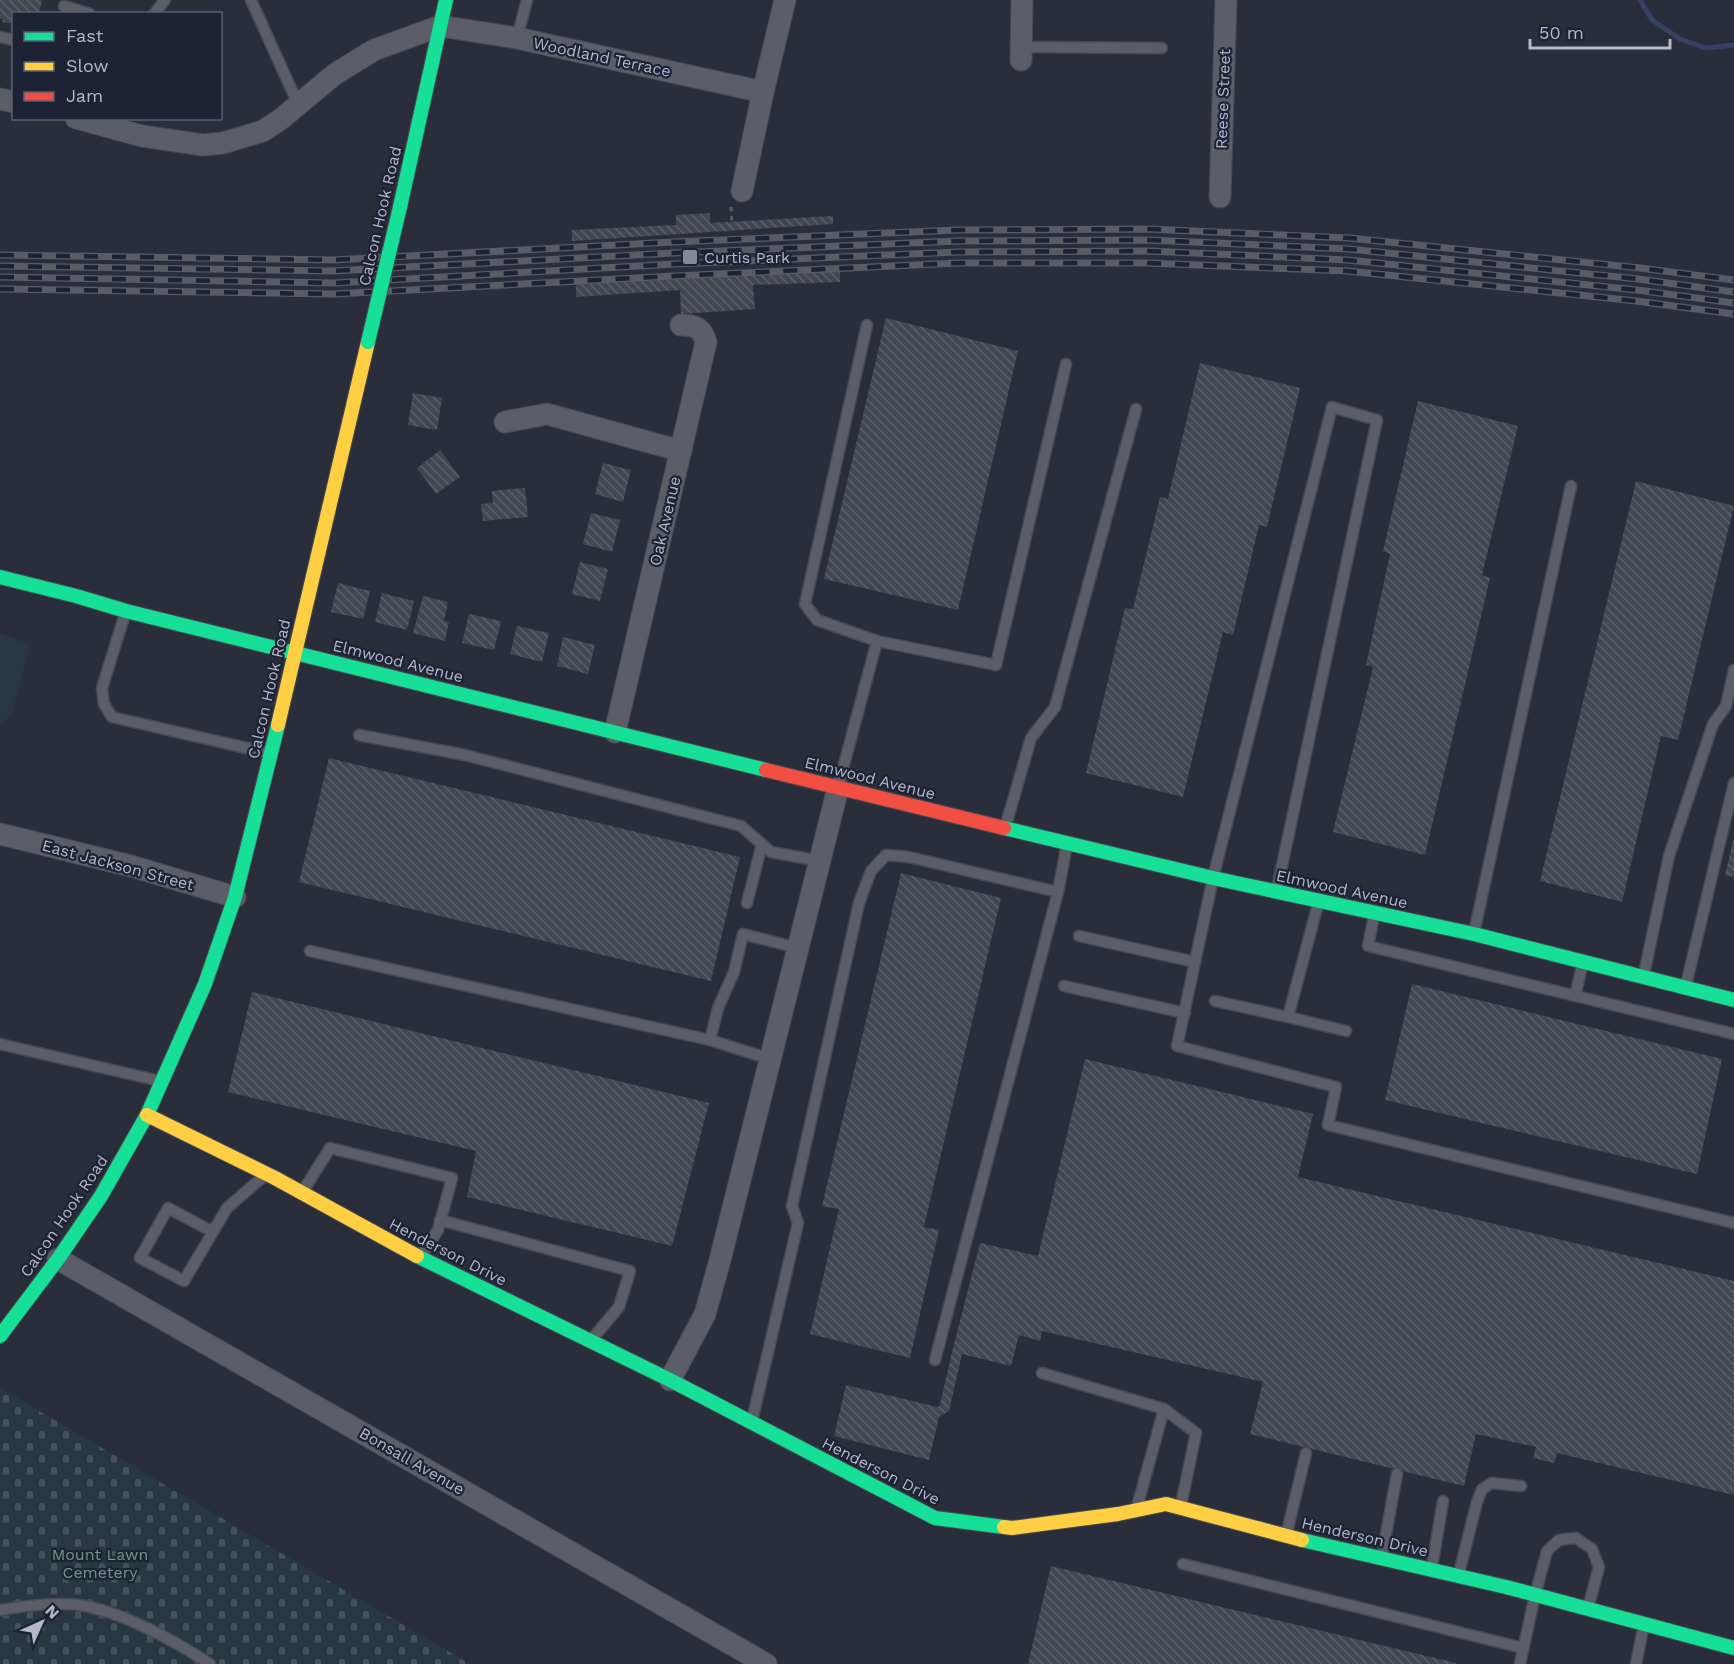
<svg xmlns="http://www.w3.org/2000/svg" width="1734" height="1664" font-family="'Work Sans',sans-serif">
  <style>
    .cemetery { fill: url(#cemetery-stones) }
    .pitch { fill: #273840 }
    .lines { fill: none; stroke-linecap: round; stroke-linejoin: round }
    .stream { stroke: #374163; stroke-width: 5 }
    .building { fill: url(#building-back-hatch) }
    .lane-casing { stroke: #464a53; stroke-width: 13 }
    .street-casing { stroke: #464a53; stroke-width: 23 }
    .fast-casing { stroke: #464a53; stroke-width: 16 }
    .slow-casing { stroke: #464a53; stroke-width: 16 }
    .jam-casing { stroke: #464a53; stroke-width: 16 }
    .path { stroke: #585c64; stroke-width: 3; stroke-dasharray: 4.5 4.5; stroke-linecap: butt }
    .lane { stroke: #5b5e67; stroke-width: 10 }
    .street { stroke: #5b5e67; stroke-width: 21 }
    .fast { stroke: #16e098; stroke-width: 14 }
    .slow { stroke: #ffcf43; stroke-width: 14 }
    .jam { stroke: #f24e42; stroke-width: 14 }
    .rail-casing { stroke: #595c65; stroke-width: 7 }
    .rail { stroke: #1d2335; stroke-width: 4.5; stroke-dasharray: 14; stroke-linecap: butt }
    .fast-bridge-casing { stroke: #464a53; stroke-width: 16; stroke-linecap: butt }
    .fast-bridge { stroke: #16e098; stroke-width: 14 }
    .poi-dot { fill: #848898; stroke: #1d2335; stroke-width: 2 }
    .labels { text-anchor: middle; dominant-baseline: central; stroke-width: 4.5; stroke-linejoin: round; paint-order: stroke }
    .street-label { font-size: 16px; fill: #b5b9ca; stroke: #1d2335 }
    .poi-label { font-size: 16px; fill: #b5b9ca; stroke: #1d2335; text-anchor: start }
    .park-label { font-size: 16px; fill: #6c9b80; stroke: #1d2335 }
  </style>
  <defs>
    <pattern id="cemetery-stones" width="16" height="16" patternUnits="userSpaceOnUse" patternTransform="scale(1.5)"><rect width="16" height="16" fill="#273840"/><path d="M2 7V4a2 2 0 0 1 4 0v3zM10 15v-3a2 2 0 0 1 4 0v3z" fill="#44535a"/></pattern>
    <pattern id="building-back-hatch" width="6" height="6" patternUnits="userSpaceOnUse" patternTransform="scale(1.5)"><rect width="6" height="6" fill="#434750"/><path d="M-1 5l2 2M0 0l6 6M5-1l2 2" fill="none" stroke="#5c5f68"/></pattern>
  </defs>
  <rect width="100%" height="100%" fill="#2a2e3a"/>
  <polygon class="cemetery" points="0,1388 470,1664 0,1664"/>
  <polygon class="pitch" points="0,633 30,644 12,714 0,726"/>
  <g class="lines">
    <polyline class="stream" points="1640,0 1652,20 1680,39 1706,48 1734,45"/>
  </g>
  <g class="building">
    <polygon points="0,0 42,0 39,14 14,14 14,24 2,22 3,19 0,18"/>
    <polygon points="710,213 710,223 833,216 833,224 572,241 572,230 676,225 676,215"/>
    <polygon points="840,271 840,282 753,285 755,309 681,314 680,290 576,297 576,284"/>
    <polygon points="886,318 1018,351 958,610 824,579"/>
    <polygon points="1200,363 1300,388 1267,527 1259,525 1233,635 1223,632 1183,797 1086,773 1125,608 1133,609 1160,497 1168,499"/>
    <polygon points="413,393 442,398 437,430 408,425"/>
    <polygon points="1418,401 1518,426 1482,575 1490,578 1425,855 1333,832 1373,667 1366,665 1390,554 1383,551"/>
    <polygon points="440,450 460,477 436,494 417,468"/>
    <polygon points="603,463 631,470 623,502 595,494"/>
    <polygon points="1636,481 1734,506 1678,740 1661,736 1622,902 1540,881"/>
    <polygon points="525,488 528,517 483,521 481,504 493,503 492,491"/>
    <polygon points="591,513 620,520 612,552 583,544"/>
    <polygon points="580,562 608,569 600,601 572,594"/>
    <polygon points="338,583 370,591 363,619 331,612"/>
    <polygon points="382,593 414,601 407,630 375,622"/>
    <polygon points="423,596 448,602 444,621 449,622 445,641 413,633"/>
    <polygon points="469,614 501,621 494,650 462,643"/>
    <polygon points="517,626 549,633 542,662 510,654"/>
    <polygon points="563,637 595,645 588,674 557,666"/>
    <polygon points="329,758 740,857 711,981 299,882"/>
    <polygon points="1733,841 1734,841 1734,877 1725,875"/>
    <polygon points="901,873 1001,898 924,1227 939,1230 910,1358 810,1334 839,1209 822,1206"/>
    <polygon points="1412,984 1722,1059 1697,1174 1385,1100"/>
    <polygon points="252,992 709,1103 672,1246 467,1197 476,1151 228,1092"/>
    <polygon points="1085,1059 1313,1114 1298,1177 1734,1281 1734,1495 1557,1453 1554,1463 1533,1458 1536,1447 1476,1434 1464,1486 1250,1434 1263,1382 1042,1331 1040,1341 1019,1335 1011,1366 962,1354 949,1411 939,1417 929,1460 834,1436 846,1385 937,1407 940,1405 952,1352 980,1243 1038,1256"/>
    <polygon points="1051,1566 1456,1663 1456,1664 1028,1664"/>
  </g>
  <g class="lines">
    <g class="lane-casing">
      <g id="lane">
        <polyline points="251,0 298,104"/>
        <polyline points="64,6 90,14"/>
        <polyline points="154,14 165,0"/>
        <polyline points="0,37 14,40"/>
        <polyline points="517,38 527,0"/>
        <polyline points="1021,47 1162,48"/>
        <polyline points="867,325 805,604 817,620 877,641"/>
        <polyline points="125,614 102,688 104,704 112,717 268,753"/>
        <polyline points="359,735 465,755 741,826 771,852 820,861"/>
        <polyline points="838,787 877,641 996,665 1066,364"/>
        <polyline points="1005,828 1031,738 1055,707 1136,409"/>
        <polyline points="1277,889 1377,420 1332,407 1213,878 1177,1046 1336,1087 1328,1125 1734,1223"/>
        <polyline points="747,903 762,844"/>
        <polyline points="1318,904 1288,1017 1346,1031"/>
        <polyline points="1374,916 1368,946 1734,1034"/>
        <polyline points="1474,933 1571,486"/>
        <polyline points="1079,936 1195,962"/>
        <polyline points="310,951 710,1040 770,1059"/>
        <polyline points="1644,974 1669,856 1713,724 1726,706 1734,670"/>
        <polyline points="1686,985 1734,783"/>
        <polyline points="1064,986 1185,1013"/>
        <polyline points="1575,996 1583,962"/>
        <polyline points="1215,1001 1288,1017"/>
        <polyline points="710,1040 718,1008 734,972 743,934 798,948"/>
        <polyline points="0,1044 160,1081"/>
        <polyline points="303,1191 330,1148 452,1178 438,1230 421,1256"/>
        <polyline points="440,1220 630,1271 619,1307 592,1339"/>
        <polyline points="213,1232 168,1208 140,1258 184,1281 227,1208 264,1176"/>
        <polyline points="935,1360 1058,892"/>
        <polyline points="1042,1373 1164,1409 1137,1507"/>
        <polyline points="1164,1409 1196,1433 1181,1505"/>
        <polyline points="752,1421 798,1223 792,1206 859,903 871,871 886,855 909,857 1058,892 1067,844"/>
        <polyline points="1287,1532 1306,1453"/>
        <polyline points="1382,1556 1397,1474"/>
        <polyline points="1183,1564 1523,1648"/>
        <polyline points="1432,1567 1443,1501"/>
        <polyline points="1459,1573 1477,1502 1482,1489 1492,1483 1521,1486"/>
        <path d="M0,1610C26,1606 53,1602 79,1605C121,1611 175,1641 210,1664"/>
        <polyline points="1520,1664 1535,1595 1547,1551 1559,1540 1576,1538 1592,1549 1599,1567 1588,1608"/>
        <polyline points="1636,1664 1644,1624"/>
      </g>
    </g>
    <g class="street-casing">
      <g id="street">
        <polyline points="1021,60 1022,0"/>
        <polyline points="0,99 14,102"/>
        <polyline points="76,118 142,136 203,145 223,143 263,131 281,119 335,74 374,50 440,26 517,38 763,92"/>
        <polyline points="742,191 763,92 785,0"/>
        <polyline points="1220,197 1226,0"/>
        <polyline points="505,422 547,414 681,451"/>
        <path d="M615,732L706,342C702,328 695,325 681,325"/>
        <polyline points="0,834 131,866 235,897"/>
        <polyline points="58,1259 766,1664"/>
        <polyline points="670,1380 705,1314 720,1260 838,788"/>
      </g>
    </g>
    <g class="fast-casing">
      <g id="fast">
        <polyline points="400,207 446,0"/>
        <polyline points="0,577 76,596 126,611 766,770"/>
        <polyline points="1004,828 1213,878 1474,934 1734,1000"/>
        <polyline points="417,1256 670,1380 935,1518 1004,1527"/>
        <polyline points="0,1336 58,1259 101,1196 147,1115 205,984 235,897 278,725"/>
        <polyline points="1302,1540 1506,1587 1734,1648"/>
      </g>
    </g>
    <g class="slow-casing">
      <g id="slow">
        <polyline points="278,725 368,342"/>
        <polyline points="147,1115 275,1178 417,1256"/>
        <polyline points="1004,1527 1012,1528 1118,1514 1166,1504 1302,1540"/>
      </g>
    </g>
    <g class="jam-casing">
      <polyline id="jam" points="766,770 1004,828"/>
    </g>
    <polyline class="path" points="731,207 732,223"/>
    <use href="#lane" class="lane"/>
    <use href="#street" class="street"/>
    <use href="#fast" class="fast"/>
    <use href="#slow" class="slow"/>
    <use href="#jam" class="jam"/>
    <g class="rail-casing">
      <g id="rail">
        <polyline points="0,255 333,260 673,242 957,230 1148,229 1350,238 1640,268 1734,280"/>
        <polyline points="0,266 333,271 673,253 958,241 1148,240 1349,249 1638,279 1734,292"/>
        <polyline points="0,277 334,283 674,264 958,252 1148,251 1348,260 1637,290 1734,303"/>
        <polyline points="0,289 334,294 674,276 958,263 1148,263 1348,271 1636,301 1734,314"/>
      </g>
    </g>
    <use href="#rail" class="rail"/>
    <g class="fast-bridge-casing">
      <polyline id="fast-bridge" points="368,342 400,207"/>
    </g>
    <use href="#fast-bridge" class="fast-bridge"/>
  </g>
  <rect class="poi-dot" x="682" y="249" width="16" height="16" rx="3"/>
  <g class="labels">
    <g class="street-label">
      <text transform="translate(602 57) rotate(12)">Woodland Terrace</text>
      <text transform="translate(1223 99) rotate(-88)">Reese Street</text>
      <text transform="translate(380 216) rotate(-77)">Calcon Hook Road</text>
      <text transform="translate(665 521) rotate(-77)">Oak Avenue</text>
      <text transform="translate(398 661) rotate(14)">Elmwood Avenue</text>
      <text transform="translate(269 689) rotate(-77)">Calcon Hook Road</text>
      <text transform="translate(870 778) rotate(14)">Elmwood Avenue</text>
      <text transform="translate(118 865) rotate(15)">East Jackson Street</text>
      <text transform="translate(1342 889) rotate(12)">Elmwood Avenue</text>
      <text transform="translate(64 1216) rotate(-56)">Calcon Hook Road</text>
      <text transform="translate(448 1252) rotate(27)">Henderson Drive</text>
      <text transform="translate(412 1461) rotate(30)">Bonsall Avenue</text>
      <text transform="translate(881 1471) rotate(27)">Henderson Drive</text>
      <text transform="translate(1365 1537) rotate(13)">Henderson Drive</text>
    </g>
    <g class="poi-label">
      <text x="704" y="257">Curtis Park</text>
    </g>
    <g class="park-label">
      <text x="100" y="1554">Mount Lawn<tspan x="100" dy="18">Cemetery</tspan></text>
    </g>
  </g>
  <rect x="12" y="12" width="210" height="108" fill="#1d2335" stroke="#5a5f71" stroke-width="1.5"/>
  <rect x="24" y="32" width="30" height="9" fill="#16e098" stroke="#5a5f71" stroke-width="1.5"/>
  <text x="66" y="42" font-size="18" fill="#b5b9ca">Fast</text>
  <rect x="24" y="62" width="30" height="9" fill="#ffcf43" stroke="#5a5f71" stroke-width="1.5"/>
  <text x="66" y="72" font-size="18" fill="#b5b9ca">Slow</text>
  <rect x="24" y="92" width="30" height="9" fill="#f24e42" stroke="#5a5f71" stroke-width="1.5"/>
  <text x="66" y="102" font-size="18" fill="#b5b9ca">Jam</text>
  <g transform="translate(42 1622) rotate(45)" stroke="#1d2335" stroke-width="4.5" paint-order="stroke">
  <path d="M0-4.5L10 22L0 15L-10 22Z" fill="#b5b9ca"/>
  <text y="-9" font-size="16" font-weight="bold" text-anchor="middle" fill="#b5b9ca">N</text>
  </g>
  <path d="M1530 39v9h140v-9" fill="none" stroke="#b5b9ca" stroke-width="3"/>
  <text x="1539" y="39" font-size="18" fill="#b5b9ca" stroke="#1d2335" stroke-width="4.5" paint-order="stroke">50 m</text>
</svg>
